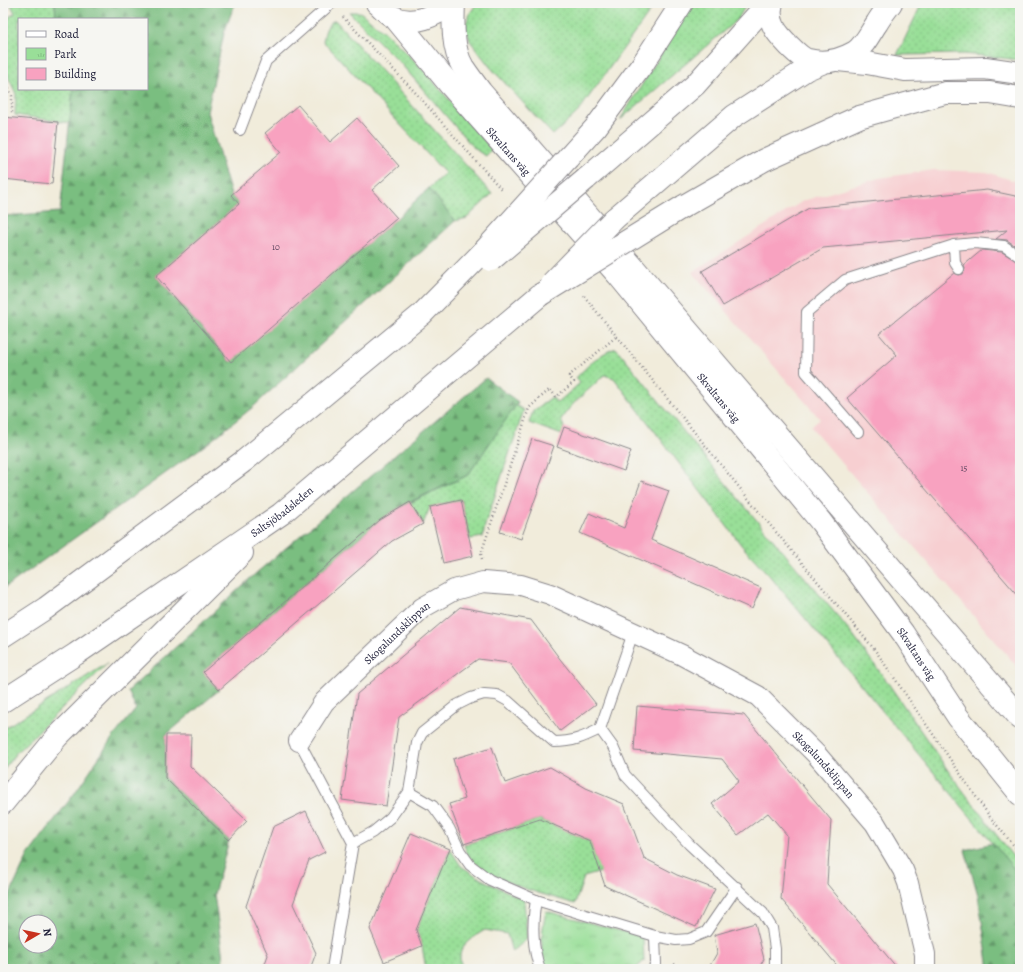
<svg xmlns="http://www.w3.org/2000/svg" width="1023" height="972" font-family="Alegreya,serif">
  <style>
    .built { fill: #f7cfd1 }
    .grass { fill: url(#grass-dots); stroke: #5e806a }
    .forest { fill: url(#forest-firs); stroke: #4e705e; fill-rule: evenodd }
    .park { fill: url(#park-tufts); stroke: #5e806a }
    .building { fill: #f8a2c0 }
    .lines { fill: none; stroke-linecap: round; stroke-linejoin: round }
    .service-casing { stroke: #8a878b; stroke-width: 12 }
    .minor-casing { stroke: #8a878b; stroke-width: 22 }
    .tertiary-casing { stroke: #8a878b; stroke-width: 24 }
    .secondary-casing { stroke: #8a878b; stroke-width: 24 }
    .motorway-casing { stroke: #8a878b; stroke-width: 24 }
    .path { stroke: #8a878b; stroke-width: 2.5; stroke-dasharray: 1 3; stroke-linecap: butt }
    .service { stroke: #fff; stroke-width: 10 }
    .minor { stroke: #fff; stroke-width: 20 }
    .tertiary { stroke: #fff; stroke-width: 22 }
    .secondary { stroke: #fff; stroke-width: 22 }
    .motorway { stroke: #fff; stroke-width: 22 }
    .tertiary-bridge-casing { stroke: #8a878b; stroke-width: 24; stroke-linecap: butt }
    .motorway-bridge-casing { stroke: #8a878b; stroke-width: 24; stroke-linecap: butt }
    .tertiary-bridge { stroke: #fff; stroke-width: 22 }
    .motorway-bridge { stroke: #fff; stroke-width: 22 }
    .labels { text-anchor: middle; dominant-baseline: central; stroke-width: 3.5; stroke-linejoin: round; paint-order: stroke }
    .number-label { font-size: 9px; fill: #58425c }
    .street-label { font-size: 11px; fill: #22223b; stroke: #f6f6f2 }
  </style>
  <defs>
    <pattern id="grass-dots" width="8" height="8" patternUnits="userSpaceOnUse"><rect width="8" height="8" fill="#99df98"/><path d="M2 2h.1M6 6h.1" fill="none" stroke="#84bf84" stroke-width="1.8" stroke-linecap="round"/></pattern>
    <pattern id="forest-firs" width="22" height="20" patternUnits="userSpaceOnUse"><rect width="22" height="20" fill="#7abe80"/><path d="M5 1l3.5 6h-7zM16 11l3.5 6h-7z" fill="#649a6a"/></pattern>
    <pattern id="park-tufts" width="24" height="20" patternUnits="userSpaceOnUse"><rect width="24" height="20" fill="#99df98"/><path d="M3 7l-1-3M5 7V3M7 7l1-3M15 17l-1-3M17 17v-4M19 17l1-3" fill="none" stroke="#84bf84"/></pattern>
  </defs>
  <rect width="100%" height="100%" fill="#f6f6f2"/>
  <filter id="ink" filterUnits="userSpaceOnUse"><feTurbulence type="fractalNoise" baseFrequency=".025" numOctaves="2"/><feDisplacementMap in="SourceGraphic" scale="8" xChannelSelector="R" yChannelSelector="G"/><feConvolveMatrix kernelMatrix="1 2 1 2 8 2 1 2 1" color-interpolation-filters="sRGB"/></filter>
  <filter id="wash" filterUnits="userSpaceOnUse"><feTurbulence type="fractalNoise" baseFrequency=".012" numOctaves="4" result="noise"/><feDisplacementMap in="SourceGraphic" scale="16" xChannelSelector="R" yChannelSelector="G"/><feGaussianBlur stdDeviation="0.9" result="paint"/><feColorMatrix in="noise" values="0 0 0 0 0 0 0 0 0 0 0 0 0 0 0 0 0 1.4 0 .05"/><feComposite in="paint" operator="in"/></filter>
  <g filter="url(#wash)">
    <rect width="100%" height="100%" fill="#f1ecdb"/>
    <polygon class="built" points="934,170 987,172 1020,183 1020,670 811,427 820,419 692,272 803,201 879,178"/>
    <g class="grass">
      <polygon points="10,3 55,3 56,19 19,19 19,89 73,89 70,123 15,115 16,94 3,65 3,21 15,13"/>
      <polygon points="477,3 656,3 578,112 553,135 490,67 470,41 465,26 470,13"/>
      <polygon points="693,3 747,3 738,19 620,120"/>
      <polygon points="922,3 1020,3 1020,60 965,54 897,55"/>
      <polygon points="349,12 360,12 386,33 417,63 492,149 486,156 479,152 472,146 402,65"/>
      <path d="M335,20L492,194L467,218L455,221L429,188L445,173L323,41C325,32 326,24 335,20Z"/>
      <path d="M616,348L732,491L845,625L886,680L949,772L1020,866V876L769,575L742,546L614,378L604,375C590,390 570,403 561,420L564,427L562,435L529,423L533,411L552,397L557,403L580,383L576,378C587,366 600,353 616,348Z"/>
      <polygon points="515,405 524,410 485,525 483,537 470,539 461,500 430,507 423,524 410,503 468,475"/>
      <polygon points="108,663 16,753 3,770 3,729"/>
      <path d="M540,819L590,841L601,872L584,877L575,904C544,894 493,883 470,858C467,855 466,849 464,845Z"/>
      <path d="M450,849L461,866L481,879L524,900L527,939L512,952L507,934L485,930C470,939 453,948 463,969H426L422,946L416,930Z"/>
    </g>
    <g class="forest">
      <polygon points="55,3 235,3 224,33 207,112 231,195 239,204 156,276 230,362 397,218 429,188 455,221 253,407 208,443 3,589 3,216 60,212 73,89 147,89 147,19 56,19"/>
      <path d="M486,378L518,402L468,475L410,502L380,520L203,672L219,690L166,735L165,778L229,840L214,894L223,958L221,969H3V913L4,907L28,855L74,794L113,737L136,709L128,691L255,574ZM26,922H50V946H26Z"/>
      <polygon points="993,843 1020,876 1020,969 989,969 978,895 965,850"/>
    </g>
    <path class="park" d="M546,911L643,937L644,961L635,969H546C539,949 542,931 546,911Z"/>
    <g id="blocks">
      <g class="building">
        <polygon points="298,105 330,142 357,118 399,166 372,190 397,218 231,362 156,276 239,204 231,195 281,152 265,133"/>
        <polygon points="3,117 58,122 52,184 3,179"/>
        <polygon points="987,190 1020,197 1020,249 1007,240 996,239 1007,230 823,248 723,306 702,271 809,208"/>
        <polygon points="982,250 1002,252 1020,263 1020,598 847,398 897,355 879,334 954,273 959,275 963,274 965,269 964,265"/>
        <polygon points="564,427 631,451 624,471 557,447"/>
        <polygon points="532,439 554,446 521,539 500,532"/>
        <polygon points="641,481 669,491 651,540 761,588 752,609 580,533 589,513 624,528"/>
        <polygon points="461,500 473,556 443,563 430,507"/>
        <polygon points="410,502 423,524 392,541 219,690 203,672 380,520"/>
        <polygon points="460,607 531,620 560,659 596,704 560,731 509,663 478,659 399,717 386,806 342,800 357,694"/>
        <polygon points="637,706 744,715 831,820 827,884 898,969 840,969 781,899 787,835 768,813 738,835 712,804 739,781 722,759 634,751"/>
        <polygon points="166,735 191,735 190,766 247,821 229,840 165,778"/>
        <polygon points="492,747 505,783 550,767 586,788 624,804 644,858 677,875 715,889 696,927 605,886 590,841 540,819 464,844 449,804 465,799 453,759"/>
        <polygon points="306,811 325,852 309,860 293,904 316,953 310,969 263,969 268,955 246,906 273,827"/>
        <polygon points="411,833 450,849 416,930 422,946 384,962 370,929"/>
        <polygon points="755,923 764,959 758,969 708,969 717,953 714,935"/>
      </g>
    </g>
  </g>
  <g filter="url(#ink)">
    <use href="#blocks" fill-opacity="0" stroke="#8a878b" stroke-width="1"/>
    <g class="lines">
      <g class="service-casing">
        <g id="service">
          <polyline points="240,130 266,61 332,3"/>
          <polyline points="959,269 955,263 954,245 975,243 1004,246 1020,257"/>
          <polyline points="858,432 806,372 807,312 845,280 954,245"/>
          <polyline points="600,729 633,633"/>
          <polyline points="299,741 353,843"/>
          <polyline points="409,792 433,806 449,828 460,851 470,865 490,880 536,900 655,936 676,940 689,939 706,932 737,887"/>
          <path d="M536,900C532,923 532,947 540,969"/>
          <path d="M332,969L353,843L373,832L391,817L409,792L417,743L422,733L457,705L471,698L484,694L497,695L508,701L554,742C573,742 584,737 600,729L613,747L625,775L689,844L763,913L772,928L775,949V969"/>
          <polyline points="653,969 656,964 655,936"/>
        </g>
      </g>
      <g class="minor-casing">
        <g id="minor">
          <path id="s1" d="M299,741L324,702L422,608L454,590L483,582L521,585L550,594L682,655L758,696L816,754L875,823L903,870L908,883L925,954V969"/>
        </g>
      </g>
      <g class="tertiary-casing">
        <g id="tertiary">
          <path d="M772,3C770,10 770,19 774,27C777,34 800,59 808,60C824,64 841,60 855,52C865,45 870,33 877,23C881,16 886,10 891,3"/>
          <polyline points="586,179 695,85 768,3"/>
          <polyline points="614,219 734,116 807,69 824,62"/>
        </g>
      </g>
      <g class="secondary-casing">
        <g id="secondary">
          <path d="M377,3C383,8 387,14 394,17C413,27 437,15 452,3"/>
          <path d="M454,3C453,23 452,49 463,67C469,76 475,84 481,92L634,268L1020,718"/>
          <path id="s2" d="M395,18L450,85L618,275L821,522L903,633L958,717L1020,794"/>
        </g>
      </g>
      <g class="motorway-casing">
        <g id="motorway">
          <polyline points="838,60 867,63 905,70 985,68 1020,73"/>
          <polyline points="568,158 596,127 642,65 682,3"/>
          <polyline points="684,206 764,160 859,117 945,93 990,93 1020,98"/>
          <polyline points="3,636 46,608 244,461 422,314 484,251"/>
          <path id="s3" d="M3,701L76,654L281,514L540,295"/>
          <polyline points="3,803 57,737 242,553"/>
        </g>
      </g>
      <g class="path">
        <polyline points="343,17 413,90 501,189"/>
        <polyline points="3,73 12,96 12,114"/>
        <polyline points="3,193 8,193"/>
        <polyline points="584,296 760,513 875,650 990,817 1020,853"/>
        <polyline points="482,559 481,554 529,408 550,389 556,397 574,382 569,376 617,336"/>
        <polyline points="674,964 678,966 679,969"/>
      </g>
      <use href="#service" class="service"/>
      <use href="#minor" class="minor"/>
      <use href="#tertiary" class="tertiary"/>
      <use href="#secondary" class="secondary"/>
      <use href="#motorway" class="motorway"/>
      <g class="tertiary-bridge-casing">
        <g id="tertiary-bridge">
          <polyline points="491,260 586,179"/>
          <polyline points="552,283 614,219"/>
        </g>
      </g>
      <g class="motorway-bridge-casing">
        <g id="motorway-bridge">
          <polyline points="484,251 568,158"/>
          <polyline points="540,295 684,206"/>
        </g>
      </g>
      <use href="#tertiary-bridge" class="tertiary-bridge"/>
      <use href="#motorway-bridge" class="motorway-bridge"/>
    </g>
  </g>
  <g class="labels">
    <g class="number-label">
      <text x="276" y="247">10</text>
      <text x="964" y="468">15</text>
    </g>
    <g class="street-label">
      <text stroke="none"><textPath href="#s2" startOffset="175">Skvaltans väg</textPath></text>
      <text stroke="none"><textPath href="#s2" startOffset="499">Skvaltans väg</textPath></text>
      <text stroke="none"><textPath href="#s3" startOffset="337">Saltsjöbadsleden</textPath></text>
      <text stroke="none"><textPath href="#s1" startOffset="147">Skogalundsklippan</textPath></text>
      <text stroke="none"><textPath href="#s2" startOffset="823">Skvaltans väg</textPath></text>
      <text stroke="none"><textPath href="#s1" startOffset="644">Skogalundsklippan</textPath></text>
    </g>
  </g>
  <rect width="1023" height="972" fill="none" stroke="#f6f6f2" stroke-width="16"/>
  <rect x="18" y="18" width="130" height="72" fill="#f6f6f2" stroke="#a1a1a9"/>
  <rect x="26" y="31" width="20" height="6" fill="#ffffff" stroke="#a1a1a9"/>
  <text x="54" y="38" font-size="12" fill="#22223b">Road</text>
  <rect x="26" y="48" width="20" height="12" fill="url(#park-tufts)" stroke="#a1a1a9"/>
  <text x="54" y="58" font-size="12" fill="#22223b">Park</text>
  <rect x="26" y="68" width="20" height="12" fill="#f8a2c0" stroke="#a1a1a9"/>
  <text x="54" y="78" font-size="12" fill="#22223b">Building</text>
  <g transform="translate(38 934) rotate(81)"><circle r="19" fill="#f6f6f2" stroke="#a1a1a9"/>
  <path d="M0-3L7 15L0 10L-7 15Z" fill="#c8321e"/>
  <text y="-6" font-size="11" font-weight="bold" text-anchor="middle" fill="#22223b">N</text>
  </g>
</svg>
